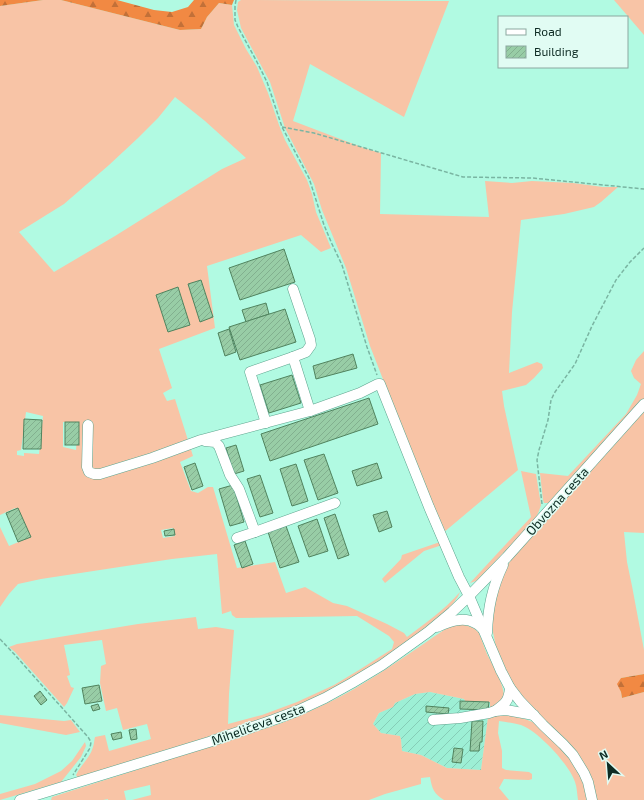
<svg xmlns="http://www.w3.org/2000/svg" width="644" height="800" font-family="'Exo 2',sans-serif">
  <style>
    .industrial { fill: url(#industrial-furrows) }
    .grass { fill: #f8c4a6; fill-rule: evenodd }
    .forest { fill: url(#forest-firs) }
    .building { fill: url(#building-hatch); stroke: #50835e }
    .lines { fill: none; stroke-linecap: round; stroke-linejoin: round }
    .minor-casing { stroke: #5ea48e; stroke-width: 11 }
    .path { stroke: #7ab5a2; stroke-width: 1.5; stroke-dasharray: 4 2; stroke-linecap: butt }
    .minor { stroke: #fff; stroke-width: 10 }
    .labels { text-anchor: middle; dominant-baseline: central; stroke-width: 3; stroke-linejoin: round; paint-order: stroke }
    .street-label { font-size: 13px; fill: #0d2b23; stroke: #e1fcf3 }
  </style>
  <defs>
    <pattern id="industrial-furrows" width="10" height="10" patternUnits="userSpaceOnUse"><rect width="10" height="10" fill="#9defd5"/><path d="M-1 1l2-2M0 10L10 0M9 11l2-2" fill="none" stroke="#86cdb7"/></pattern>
    <pattern id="forest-firs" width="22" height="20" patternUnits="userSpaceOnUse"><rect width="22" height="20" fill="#f18943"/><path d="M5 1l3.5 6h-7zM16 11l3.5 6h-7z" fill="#c27038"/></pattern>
    <pattern id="building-hatch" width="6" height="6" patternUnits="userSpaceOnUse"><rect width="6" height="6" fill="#98cda6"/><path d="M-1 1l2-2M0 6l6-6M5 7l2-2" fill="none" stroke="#82b08f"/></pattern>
  </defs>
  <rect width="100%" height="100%" fill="#b1fae2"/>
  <polygon class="industrial" points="430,692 464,699 465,701 490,702 490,709 488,717 481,770 447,768 421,755 402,751 401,740 400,736 381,733 373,724 379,713 392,707 395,703 415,694"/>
  <g class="grass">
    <path d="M43,0H61L180,30L201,29L207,17L219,3L232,5L234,25L246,49L257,67L268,93L279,125L285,140L307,180L312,194L316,212L331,248L321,252L301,235L207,266L215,328L159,349L172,388L163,393L167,401L175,399L193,456L180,462L191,491L198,493L208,487H213L237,568L275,562L286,593L305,587L333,603L347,606L387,624L404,633L407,637C426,623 444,610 460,592C455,605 442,614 431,623C379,667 319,699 256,722L78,778L76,775C80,766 90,758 93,747C94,744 94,741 95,737L105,735L109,751L151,739L147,724L123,730L117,708L106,711L100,683L101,666L106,664L102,640L64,645L70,675L67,676L71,687L74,688L67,703L64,707L15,652L9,647L17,644L138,624L196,617L198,629L216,627L234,630L229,694L228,724L262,715L297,702L334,685L359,670L392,649L394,642L389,636L357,616L236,618L232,615L231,611L222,614L217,554L172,559L41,579L18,584L9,594L0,607V527L9,546L28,538L15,508L0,515V6ZM175,97L205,121L246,158L222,169L115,236L54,272L19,232L64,204L109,165L138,138L158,118ZM26,412L43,416L39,454L24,453V456L17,455V451L21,450ZM63,422L78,424L76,450L63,447ZM173,528L175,536L163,538L161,530Z"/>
    <polygon points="241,0 449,1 404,117 310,64 293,121 364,148 381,153 380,214 489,217 485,181 512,183 532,181 573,183 603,187 618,187 601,202 594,207 564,214 521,220 512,312 509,373 537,362 542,364 543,368 534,378 526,385 502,391 504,406 518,470 443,533 370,346 346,268 322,210 314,184 285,128 270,82 241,28 237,10 238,2"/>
    <polygon points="614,0 644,0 644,35"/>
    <polygon points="644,351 644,399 552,500 548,503 544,503 543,500 540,473 568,476 626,414 637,395 641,384 634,378 631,371 636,360"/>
    <polygon points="644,411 644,533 624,532 627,562 632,586 644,650 644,674 621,678 618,684 621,692 622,698 644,692 644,800 595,800 592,782 512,684 497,652 492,627 493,604 507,566 515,554"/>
    <polygon points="521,471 536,474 541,505 539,511 535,520 484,573 476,581 470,583 531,517"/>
    <polygon points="440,542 442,545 424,551 385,583 382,579 401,559 402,555"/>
    <path d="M455,624C465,625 472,625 479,633C482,640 484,647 487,654C493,666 505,685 504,699L490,709V702L465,701L464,699L430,692L415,694L395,703L393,707L379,713L373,724L381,733L400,736L401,740L402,751L421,755L447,768L481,770L488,717L504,715L512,716L525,719L535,723L566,753L582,777L588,800H578C577,794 577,787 575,782C569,764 538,731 521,725C514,723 506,722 499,721L498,733L502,751V768L506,770L529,772L532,774V779L529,780L504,779L499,788L509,800H444C434,794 432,789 430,777L421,778V784L385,794L369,800H132L151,795L150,785L124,791L126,800H108V799L103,800H51L52,797L279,724C304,714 330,703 354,689C385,671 414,650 444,630Z"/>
    <polygon points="0,715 64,721 71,720 80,732 66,735 0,723"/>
    <polygon points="85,742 86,746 81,757 61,782 0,800 0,794 35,784 61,771 72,761"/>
  </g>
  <g class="forest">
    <polygon points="0,0 43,0 0,6"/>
    <polygon points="61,0 117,0 154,10 172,12 188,7 194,0 234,0 232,5 219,3 207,17 201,29 180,30"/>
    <polygon points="644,674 644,692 622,698 621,692 617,684 621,678"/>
  </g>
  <g class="building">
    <polygon points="284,249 295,282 240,300 229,268"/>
    <polygon points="201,280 213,317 200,322 188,284"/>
    <polygon points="178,287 190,325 168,332 156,295"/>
    <polygon points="266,303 269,314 246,322 242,310"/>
    <polygon points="285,309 296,342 240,360 229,327"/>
    <polygon points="229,329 236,352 225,356 218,333"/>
    <polygon points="353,354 357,368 316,379 313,366"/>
    <polygon points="292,375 301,403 269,413 260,385"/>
    <polygon points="369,398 378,424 270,461 261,434"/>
    <polygon points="24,419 42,420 41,449 23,449"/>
    <rect x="65" y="422" width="14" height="23"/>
    <polygon points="236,445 244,471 234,474 226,448"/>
    <polygon points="324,454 338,493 318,500 304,460"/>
    <polygon points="195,463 203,486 192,490 184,467"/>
    <polygon points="377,463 382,478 357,486 352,471"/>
    <polygon points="296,464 308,501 292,506 280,469"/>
    <polygon points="260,475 273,513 260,517 247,479"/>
    <polygon points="233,485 244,522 230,526 219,489"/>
    <polygon points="18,508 31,537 18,542 6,513"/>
    <polygon points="387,511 392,527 379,532 373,515"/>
    <polygon points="335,514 349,555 338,559 324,518"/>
    <polygon points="317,519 328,551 309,557 298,526"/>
    <polygon points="286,526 299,562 280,568 268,532"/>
    <polygon points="174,529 175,535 165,536 164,531"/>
    <polygon points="245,541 253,564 242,568 234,545"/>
    <polygon points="99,685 102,701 85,704 82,688"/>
    <polygon points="40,691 47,700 41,705 34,696"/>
    <polygon points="460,701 489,702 488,710 460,709"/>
    <polygon points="98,704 100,709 93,711 91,706"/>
    <polygon points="426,706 449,708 448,714 426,712"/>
    <polygon points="472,721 483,721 482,742 480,742 479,751 470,751"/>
    <polygon points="136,729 137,739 131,740 129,730"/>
    <polygon points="121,732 122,738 113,740 111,734"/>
    <polygon points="454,748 463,749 461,763 452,762"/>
  </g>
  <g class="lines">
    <g class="minor-casing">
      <g id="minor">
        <polyline points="293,289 310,339 311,345 306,352 293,357 310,411"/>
        <polyline points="266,423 250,372 293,357"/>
        <polyline points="88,425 87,467 89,472 94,474 100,474 152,458 201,440 310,411 360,393 378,384 380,384 429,507 459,577 469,596 501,671 510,688 520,701 543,725 563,744 573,755 584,773 588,782 592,800"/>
        <polyline points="205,441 215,442 219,446 230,475 239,489 255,532 237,538"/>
        <polyline points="255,532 335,503"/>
        <path d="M437,627C449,622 463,616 475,623C478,624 481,627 483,629"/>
        <path d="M487,633C488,608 492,588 503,565"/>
        <path d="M495,711C505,704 509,701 510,688"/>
        <polyline points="433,720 460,718 489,713 495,711 506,710 534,715"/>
        <polyline points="20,800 209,742 273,720 297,711 325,698 352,683 382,665 428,632 452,612 469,596 507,557 644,404"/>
      </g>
    </g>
    <g class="path">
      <polyline points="236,0 235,6 235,20 238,27 257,62 267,82 282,127 309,178 324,225 332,244 342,265 367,347 377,375"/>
      <polyline points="282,127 314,133 463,177 532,178 644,189"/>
      <polyline points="542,504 539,478 537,460 539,450 548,420 551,400 555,392 575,364 592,326 616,280 630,262 644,248"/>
      <polyline points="0,639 14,654 88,737 91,742 90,748 73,775"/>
    </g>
    <use href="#minor" class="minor"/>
  </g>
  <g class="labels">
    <g class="street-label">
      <text transform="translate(557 501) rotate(-48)">Obvozna cesta</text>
      <text transform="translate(258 724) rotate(-20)">Miheličeva cesta</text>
    </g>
  </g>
  <rect x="498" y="16" width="130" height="52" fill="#e1fcf3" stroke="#8ca8a0"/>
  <rect x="506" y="29" width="20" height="6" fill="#ffffff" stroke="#8ca8a0"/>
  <text x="534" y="36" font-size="12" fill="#0d2b23">Road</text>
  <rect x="506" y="46" width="20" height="12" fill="url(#building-hatch)" stroke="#8ca8a0"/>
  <text x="534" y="56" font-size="12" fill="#0d2b23">Building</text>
  <g transform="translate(608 764) rotate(334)" stroke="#e1fcf3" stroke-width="3" paint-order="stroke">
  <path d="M0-3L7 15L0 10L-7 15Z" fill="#0d2b23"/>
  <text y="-6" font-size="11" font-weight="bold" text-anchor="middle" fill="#0d2b23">N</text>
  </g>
</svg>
